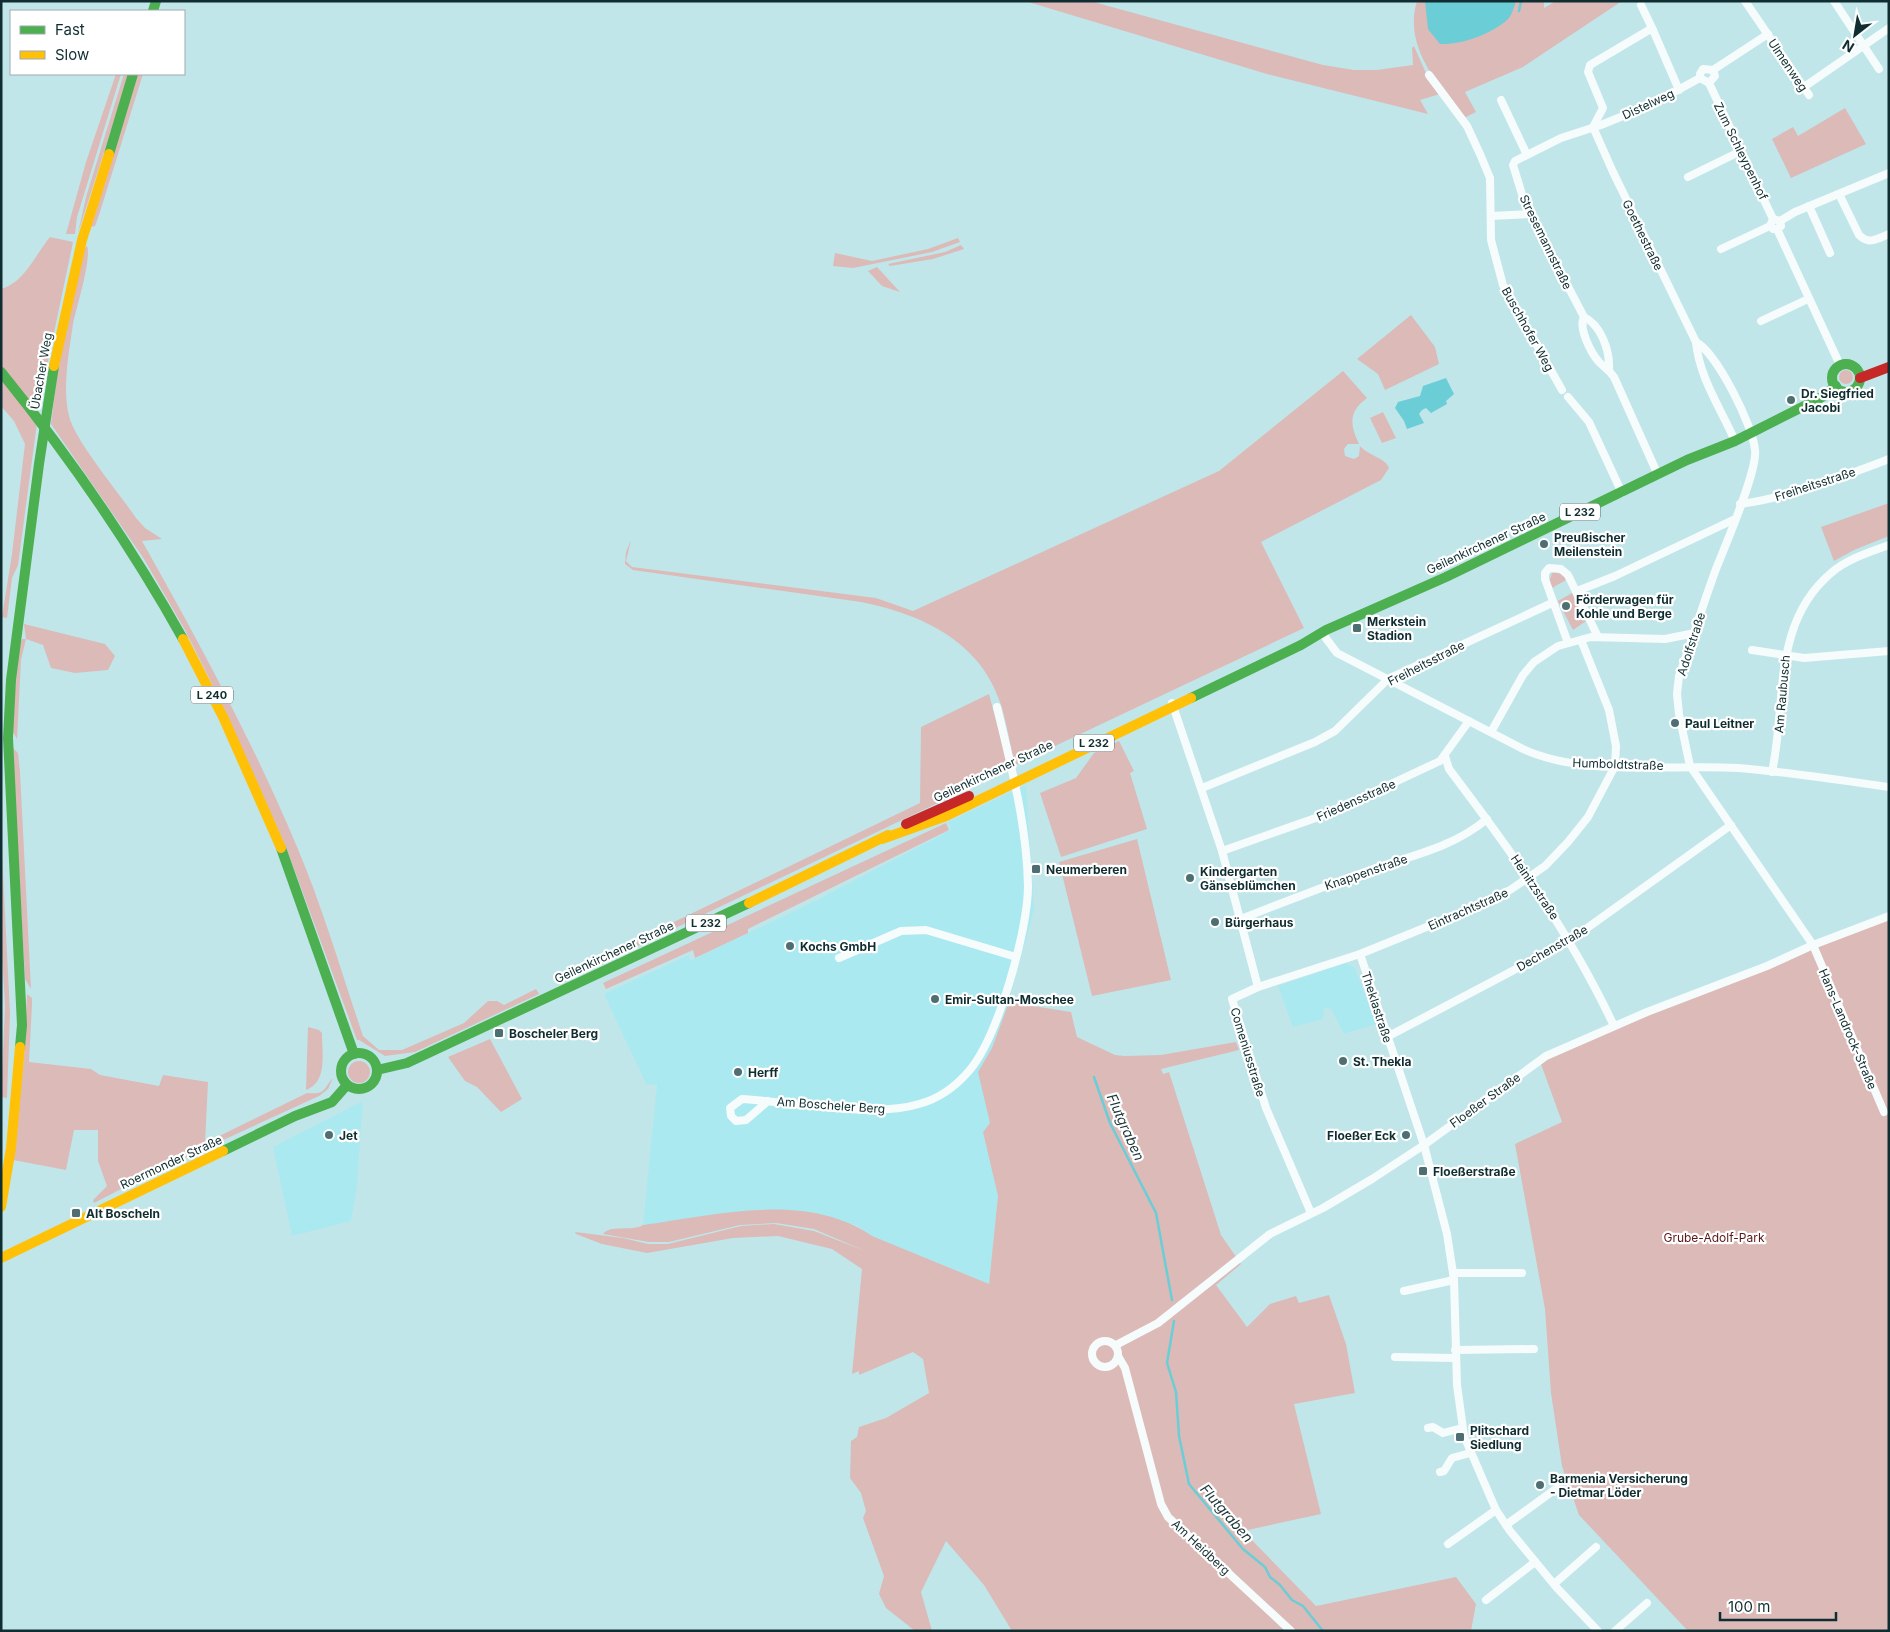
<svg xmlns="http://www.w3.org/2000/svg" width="1890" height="1632" font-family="Inter,sans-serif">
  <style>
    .built { fill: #abe9f0 }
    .green { fill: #dcbab8 }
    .water { fill: #6bcdd6 }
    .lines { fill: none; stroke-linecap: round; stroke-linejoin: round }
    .stream { stroke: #6bcdd6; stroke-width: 2.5 }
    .street { stroke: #f6fbfc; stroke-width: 8 }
    .fast { stroke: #4caf50; stroke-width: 10 }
    .slow { stroke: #ffc107; stroke-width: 10 }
    .jam { stroke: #c62828; stroke-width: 10 }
    .poi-dot { fill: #4e6e72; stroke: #fff; stroke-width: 2 }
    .labels { text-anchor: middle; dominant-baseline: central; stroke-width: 4.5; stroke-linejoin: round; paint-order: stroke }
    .shield { fill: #fff; stroke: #586d6f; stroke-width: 1 }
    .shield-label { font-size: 11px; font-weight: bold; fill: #102e31 }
    .street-label { font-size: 12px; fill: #102e31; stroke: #fff }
    .poi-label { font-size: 12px; font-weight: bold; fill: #102e31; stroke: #fff; text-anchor: start }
    .park-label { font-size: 12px; fill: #591517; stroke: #fff }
    .water-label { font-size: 14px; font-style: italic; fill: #1b3638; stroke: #fff }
  </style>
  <rect width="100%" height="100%" fill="#c0e6ea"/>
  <g class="built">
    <polygon points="1026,785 1034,909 1009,1002 991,1050 991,1121 983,1132 998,1196 989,1284 872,1236 856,1225 764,1209 643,1225 657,1085 646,1084 604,994 689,955 690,961 811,903 951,830 948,822"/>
    <polygon points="1346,963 1355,968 1376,1024 1344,1034 1331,1009 1324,1008 1323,1019 1293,1027 1278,986"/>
    <polygon points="363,1101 357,1186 351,1221 292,1236 273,1147"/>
  </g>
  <g class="green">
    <polygon points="1025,1 1090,1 1323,65 1354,70 1377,70 1413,65 1412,48 1414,46 1429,80 1440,94 1420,100 1428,114 1267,74"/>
    <path d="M1417,1H1544V8L1556,1H1622L1523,67L1465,92L1476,112L1464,118C1438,85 1403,46 1417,1Z"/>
    <polygon points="116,74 121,74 77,217 75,234 66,234 86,162"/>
    <polygon points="124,74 129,74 78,233 86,197"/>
    <polygon points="137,74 143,74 99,215 95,226 90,227"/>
    <polygon points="1845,108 1866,144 1791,178 1772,139 1793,127 1798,136"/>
    <path d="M50,237L73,242L38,409L33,403L37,423L18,565L12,578L7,618L2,617L12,554L25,444L14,421L1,406V289C25,282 35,255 50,237Z"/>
    <polygon points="958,238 960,242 932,252 853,268 833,266 835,253 872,261 928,249"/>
    <polygon points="961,245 964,249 933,259 890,266 888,264 945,252"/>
    <path d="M87,246C92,258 76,309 73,324C69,352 62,388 69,416C75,441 120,494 136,518L145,528L162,539L142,541C198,640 253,742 297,847C323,908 342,974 363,1036L379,1050H402L464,1023L488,1001H497L504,1005L536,989L539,994L415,1052L385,1056L359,1040H357L286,847L211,682L185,630L144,559L51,424L60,352L85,248Z"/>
    <polygon points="877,267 900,292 882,286 868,271"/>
    <polygon points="1411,315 1435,347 1439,364 1385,390 1378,374 1357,359"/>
    <circle cx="1846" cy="377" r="7"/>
    <path d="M1343,371L1367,398C1348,412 1350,425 1359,444H1348L1344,449L1345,456L1354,459L1359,456L1360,446C1367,455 1386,458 1389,468L1381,480L1261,542L1304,628L1015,765C1010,745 1007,724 1001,705C981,641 921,614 861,602L633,570L625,564L626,552L631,540L626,561L632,567L876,598L913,611L1219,471Z"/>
    <polygon points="1383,412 1396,438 1382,443 1370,418"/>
    <polygon points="1889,503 1889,536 1854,550 1834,561 1821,527"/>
    <polygon points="1555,572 1563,575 1566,580 1552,588 1549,582 1552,573"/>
    <polygon points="1572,593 1586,621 1573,630 1558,601"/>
    <polygon points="24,624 105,644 115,656 108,670 75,673 51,668 43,645 26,639 21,660 17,739 11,728 20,644 22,639 26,639"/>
    <polygon points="989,694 1009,769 560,983 558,978 920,803 921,727"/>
    <polygon points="1119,741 1134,771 1130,773 1147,829 1061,857 1040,793 1076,778 1094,753"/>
    <polygon points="12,747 18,753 20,772 31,989 25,979"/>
    <polygon points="946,823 949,830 748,929 748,933 695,958 693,950 606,989 603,983"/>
    <polygon points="1,834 10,1013 7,1098 1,1097 5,1006 1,938"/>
    <polygon points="1137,839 1171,980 1092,996 1059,862"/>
    <polygon points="1889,919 1889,1631 1688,1631 1579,1515 1562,1466 1551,1393 1545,1309 1515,1144 1562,1122 1541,1064 1548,1057 1608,1030"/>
    <path d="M27,994L32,998V1005L29,1062L91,1069L100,1075L159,1086L163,1075L208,1082L205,1143L307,1093C327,1095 323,1088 333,1078L328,1089L319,1096L160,1169L94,1203L93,1200L107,1186L98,1161V1130H74L66,1170L13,1160L24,1060Z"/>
    <path d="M1009,1002L1071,1012L1077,1037L1115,1055L1125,1056L1161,1055L1236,1042L1239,1050L1161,1069L1163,1074L1169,1072L1221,1235L1241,1264L1216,1285L1247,1327L1270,1304L1296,1296L1299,1303L1329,1295L1346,1344L1355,1393L1294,1404L1321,1514L1243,1531L1316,1606L1456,1577L1476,1604L1471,1631H1012L984,1585L946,1541L921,1592L932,1631H915L886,1608L879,1594L884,1576L863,1518L866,1511L861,1493L850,1478L851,1441L857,1437L859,1427L886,1418L929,1393L923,1359L913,1352L859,1375V1371L852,1374L862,1269L832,1249L778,1236L733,1238L647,1253L602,1244L576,1234L575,1232L623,1238L648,1244H668L741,1226L774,1224L814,1231L865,1251L814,1229L776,1223L740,1225L669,1242H649L603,1234C611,1224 631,1232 643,1225C716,1215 806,1191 872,1236L989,1284L998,1196L983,1132L990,1123L978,1072L992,1048Z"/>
    <path d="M308,1027L319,1030L322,1033C322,1053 328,1082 306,1090Z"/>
    <polygon points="490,1039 522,1099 501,1112 477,1087 465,1081 448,1057"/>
    <circle cx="359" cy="1072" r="11"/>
  </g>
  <g class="water">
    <path d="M1425,1H1516C1514,7 1512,15 1508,19C1492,34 1461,45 1440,44L1428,29Z"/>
    <polygon points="1446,378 1454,394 1446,401 1447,404 1431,413 1426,408 1422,410 1419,414 1424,423 1407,429 1404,421 1395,408 1398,402 1420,396 1423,386"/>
  </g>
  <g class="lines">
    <g class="stream">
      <polyline points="1519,11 1521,1"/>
      <polyline points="1094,1077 1110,1123 1156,1213 1172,1300"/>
      <polyline points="1174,1321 1167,1363 1176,1392 1179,1436 1189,1484 1243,1549 1265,1567 1270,1577 1280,1585 1292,1600 1303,1606 1323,1631"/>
    </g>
    <g class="street">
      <polyline points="1745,1 1809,95"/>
      <polyline points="1834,1 1879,69"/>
      <polyline points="1641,5 1653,30"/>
      <polyline points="1713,70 1768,34"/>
      <polyline points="1429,75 1467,126 1480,154 1490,178 1491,240 1503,285 1562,390"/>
      <polyline points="1709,83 1715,76 1713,70 1703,69 1700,74 1700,78 1709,83 1773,219"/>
      <polyline points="1804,87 1889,28"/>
      <polyline points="1501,100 1527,155"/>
      <path d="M1593,127L1613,172L1696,342C1699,377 1721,409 1735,441"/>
      <polyline points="1593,127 1603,108 1588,72 1590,65 1649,30 1653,30 1679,90"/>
      <polyline points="1688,177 1741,151"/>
      <path d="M1839,194L1859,235C1869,245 1877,239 1889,234"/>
      <polyline points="1809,206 1830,253"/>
      <polyline points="1491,216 1530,214"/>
      <polyline points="1780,221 1795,212 1889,173"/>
      <polyline points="1777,229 1781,226 1780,221 1773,219 1770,226 1773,229 1777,229 1840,365"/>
      <polyline points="1721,249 1770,226"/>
      <path d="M1584,317C1578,328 1591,353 1599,362C1605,368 1609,370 1614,377L1658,475"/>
      <polyline points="1761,321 1808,299"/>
      <path d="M1696,342C1717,353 1753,426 1755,450C1758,470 1725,546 1716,569C1703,604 1692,641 1679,676L1677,694L1679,714L1690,766L1813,945L1884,1112"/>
      <path d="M1609,369C1610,351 1601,325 1584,317L1525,204L1513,165L1515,161L1561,138L1601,125L1650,105L1700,78"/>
      <polyline points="1568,397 1589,422 1622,493"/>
      <path d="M1740,504C1791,497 1841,477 1889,459"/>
      <polyline points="1577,591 1615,576 1735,519"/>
      <path d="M1322,633L1337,653L1523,749C1583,777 1672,764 1738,768C1788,772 1839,780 1889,787"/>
      <polyline points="1568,643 1545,579 1545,573 1549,568 1561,569 1568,575 1598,637"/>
      <polyline points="1752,650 1804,658 1889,651"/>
      <polyline points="1172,703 1222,851 1258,987"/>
      <polyline points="1491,732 1523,675 1534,662 1558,646 1591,637 1665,639 1695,633"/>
      <path d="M1445,756L1449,769C1511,851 1570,932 1614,1026"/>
      <path d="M1772,772C1787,703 1771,624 1831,573C1847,559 1870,552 1889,545"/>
      <polyline points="1202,788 1315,742 1335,731 1388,679 1552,603"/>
      <polyline points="1222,851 1327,814 1440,761 1469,721"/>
      <path d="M1241,919C1286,901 1331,884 1376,868C1415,855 1455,846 1487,819"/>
      <polyline points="1360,954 1424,1145 1447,1234 1454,1280 1457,1385 1464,1436 1496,1510 1510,1531 1557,1588 1598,1631"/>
      <polyline points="839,958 901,931 926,930 1016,957"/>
      <polyline points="1387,1037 1569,941 1731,825"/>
      <path d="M768,1101L746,1120L736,1121L731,1116L730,1108L742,1099C792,1102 874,1118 919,1104C938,1099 956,1086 969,1071C998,1037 1028,931 1028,886C1027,825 1011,766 997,707"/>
      <polyline points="1311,1213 1266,1108 1232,999 1258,987 1360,954 1461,913 1510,890 1545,866 1568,842 1588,817 1615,766 1616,746 1609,710 1581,640"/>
      <polyline points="1453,1273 1522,1273"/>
      <polyline points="1404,1291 1454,1280"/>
      <circle cx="1105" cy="1354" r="13"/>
      <polyline points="1116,1345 1158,1323 1270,1234 1323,1208 1372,1179 1424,1145 1546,1056 1647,1012 1767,966 1813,945 1889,916"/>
      <polyline points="1455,1350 1534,1349"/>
      <polyline points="1118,1356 1125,1368 1161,1504 1168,1517 1291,1631"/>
      <polyline points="1395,1357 1455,1358"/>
      <polyline points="1428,1428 1433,1427 1443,1433 1462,1428"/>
      <polyline points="1440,1472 1444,1471 1452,1458 1470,1453"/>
      <polyline points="1506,1525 1557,1488"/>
      <polyline points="1448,1544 1496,1510"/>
      <polyline points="1554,1584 1596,1547"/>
      <polyline points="1486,1600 1535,1562"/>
      <polyline points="1615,1631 1647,1603"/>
    </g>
    <g class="fast">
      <polyline points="153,11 156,1"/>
      <polyline points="109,154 133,74"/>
      <circle cx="1846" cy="378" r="14"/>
      <path d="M1,372C69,456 130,544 183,639"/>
      <polyline points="1191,698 1301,645 1326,630 1446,577 1687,460 1735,441 1822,397 1836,386"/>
      <polyline points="281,848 354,1054"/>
      <polyline points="20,1047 22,1025 8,738 11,680 39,464 54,366"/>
      <circle cx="359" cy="1071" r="18"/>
      <polyline points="377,1070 407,1063 749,903"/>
      <polyline points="223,1151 295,1116 332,1102 347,1085"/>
    </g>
    <g class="slow">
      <polyline points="54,366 82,240 109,154"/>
      <polyline points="183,639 224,719 281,848"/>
      <polyline points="882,839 946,816 1191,698"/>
      <polyline points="749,903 888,835"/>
      <polyline points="1,1207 11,1148 20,1047"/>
      <polyline points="1,1258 223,1151"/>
    </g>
    <g class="jam">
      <polyline points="1860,378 1889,367"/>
      <polyline points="906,824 969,796"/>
    </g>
  </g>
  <g class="poi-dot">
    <circle cx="1791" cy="400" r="5"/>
    <circle cx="1544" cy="544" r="5"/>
    <circle cx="1566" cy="606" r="5"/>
    <rect x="1352" y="623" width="10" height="10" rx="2.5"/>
    <circle cx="1675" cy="723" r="5"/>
    <rect x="1031" y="864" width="10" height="10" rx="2.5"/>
    <circle cx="1190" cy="878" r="5"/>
    <circle cx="1215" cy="922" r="5"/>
    <circle cx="790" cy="946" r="5"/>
    <circle cx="935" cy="999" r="5"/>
    <rect x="494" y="1028" width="10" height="10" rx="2.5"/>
    <circle cx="1343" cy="1061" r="5"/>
    <circle cx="738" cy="1072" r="5"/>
    <circle cx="329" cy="1135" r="5"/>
    <circle cx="1406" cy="1135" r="5"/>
    <rect x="1418" y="1166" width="10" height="10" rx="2.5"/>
    <rect x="71" y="1208" width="10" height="10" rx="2.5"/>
    <rect x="1455" y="1432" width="10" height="10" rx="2.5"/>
    <circle cx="1540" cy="1485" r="5"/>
  </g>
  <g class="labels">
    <g class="shield">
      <rect x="1560" y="503.5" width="40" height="17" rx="4"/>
      <rect x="191" y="686.5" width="42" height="17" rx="4"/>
      <rect x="1074" y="734.5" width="40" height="17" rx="4"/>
      <rect x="686" y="914.5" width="40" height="17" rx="4"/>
    </g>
    <g class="shield-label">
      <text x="1580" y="512">L 232</text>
      <text x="212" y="695">L 240</text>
      <text x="1094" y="743">L 232</text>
      <text x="706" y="923">L 232</text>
    </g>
    <g class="street-label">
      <text transform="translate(1788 65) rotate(56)">Ulmenweg</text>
      <text transform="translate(1648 104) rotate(-25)">Distelweg</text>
      <text transform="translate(1741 151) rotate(64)">Zum Schleypenhof</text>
      <text transform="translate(1643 235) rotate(64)">Goethestraße</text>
      <text transform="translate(1546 242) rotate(64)">Stresemannstraße</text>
      <text transform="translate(1528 329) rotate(61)">Buschhofer Weg</text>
      <text transform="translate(41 371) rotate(-80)">Übacher Weg</text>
      <text transform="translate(1815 484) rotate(-18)">Freiheitsstraße</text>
      <text transform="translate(1486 543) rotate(-25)">Geilenkirchener Straße</text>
      <text transform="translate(1691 644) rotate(-72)">Adolfstraße</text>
      <text transform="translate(1426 663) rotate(-27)">Freiheitsstraße</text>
      <text transform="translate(1782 694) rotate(-85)">Am Raubusch</text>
      <text transform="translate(1618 764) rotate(2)">Humboldtstraße</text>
      <text transform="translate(993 771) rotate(-25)">Geilenkirchener Straße</text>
      <text transform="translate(1356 800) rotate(-24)">Friedensstraße</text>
      <text transform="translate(1366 872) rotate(-19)">Knappenstraße</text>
      <text transform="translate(1535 887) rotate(56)">Heinitzstraße</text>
      <text transform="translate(1468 909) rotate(-24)">Eintrachtstraße</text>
      <text transform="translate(1552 948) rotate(-30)">Dechenstraße</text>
      <text transform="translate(614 952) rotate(-25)">Geilenkirchener Straße</text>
      <text transform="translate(1377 1007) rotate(72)">Theklastraße</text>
      <text transform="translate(1848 1029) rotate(67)">Hans-Landrock-Straße</text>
      <text transform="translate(1248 1052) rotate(73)">Comeniusstraße</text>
      <text transform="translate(1485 1100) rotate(-36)">Floeßer Straße</text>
      <text transform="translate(831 1105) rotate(4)">Am Boscheler Berg</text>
      <text transform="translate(171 1162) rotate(-25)">Roermonder Straße</text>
      <text transform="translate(1201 1547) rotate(43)">Am Heidberg</text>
    </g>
    <g class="poi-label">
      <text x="1801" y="393">Dr. Siegfried<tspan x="1801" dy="14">Jacobi</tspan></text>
      <text x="1554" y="537">Preußischer<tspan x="1554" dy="14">Meilenstein</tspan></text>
      <text x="1576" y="599">Förderwagen für<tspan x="1576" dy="14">Kohle und Berge</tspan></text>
      <text x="1367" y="621">Merkstein<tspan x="1367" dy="14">Stadion</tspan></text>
      <text x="1685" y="723">Paul Leitner</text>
      <text x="1046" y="869">Neumerberen</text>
      <text x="1200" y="871">Kindergarten<tspan x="1200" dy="14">Gänseblümchen</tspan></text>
      <text x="1225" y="922">Bürgerhaus</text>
      <text x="800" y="946">Kochs GmbH</text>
      <text x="945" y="999">Emir-Sultan-Moschee</text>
      <text x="509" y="1033">Boscheler Berg</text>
      <text x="1353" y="1061">St. Thekla</text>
      <text x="748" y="1072">Herff</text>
      <text x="339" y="1135">Jet</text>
      <text x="1396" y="1135" text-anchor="end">Floeßer Eck</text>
      <text x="1433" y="1171">Floeßerstraße</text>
      <text x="86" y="1213">Alt Boscheln</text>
      <text x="1470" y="1430">Plitschard<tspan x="1470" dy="14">Siedlung</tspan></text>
      <text x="1550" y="1478">Barmenia Versicherung<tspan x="1550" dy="14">- Dietmar Löder</tspan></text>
    </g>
    <g class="park-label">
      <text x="1714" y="1237">Grube-Adolf-Park</text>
    </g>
    <g class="water-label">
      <text transform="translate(1126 1127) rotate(66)">Flutgraben</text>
      <text transform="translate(1227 1513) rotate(49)">Flutgraben</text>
    </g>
  </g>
  <rect width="1890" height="1632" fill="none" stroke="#102e31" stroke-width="5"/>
  <rect x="10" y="10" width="175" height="65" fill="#ffffff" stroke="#9fabad"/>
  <rect x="20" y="26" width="25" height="8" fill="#4caf50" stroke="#9fabad"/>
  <text x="55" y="35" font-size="15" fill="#102e31">Fast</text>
  <rect x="20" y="51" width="25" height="8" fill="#ffc107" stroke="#9fabad"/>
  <text x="55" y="60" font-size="15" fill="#102e31">Slow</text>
  <g transform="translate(1855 35) rotate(211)" stroke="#ffffff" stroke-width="4" paint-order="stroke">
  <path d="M0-4L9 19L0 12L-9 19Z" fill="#102e31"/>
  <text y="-8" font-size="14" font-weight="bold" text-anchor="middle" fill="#102e31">N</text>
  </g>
  <path d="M1720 1612v8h116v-8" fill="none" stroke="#102e31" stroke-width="2.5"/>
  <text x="1728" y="1612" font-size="15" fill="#102e31" stroke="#ffffff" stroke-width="4" paint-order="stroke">100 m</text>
</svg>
